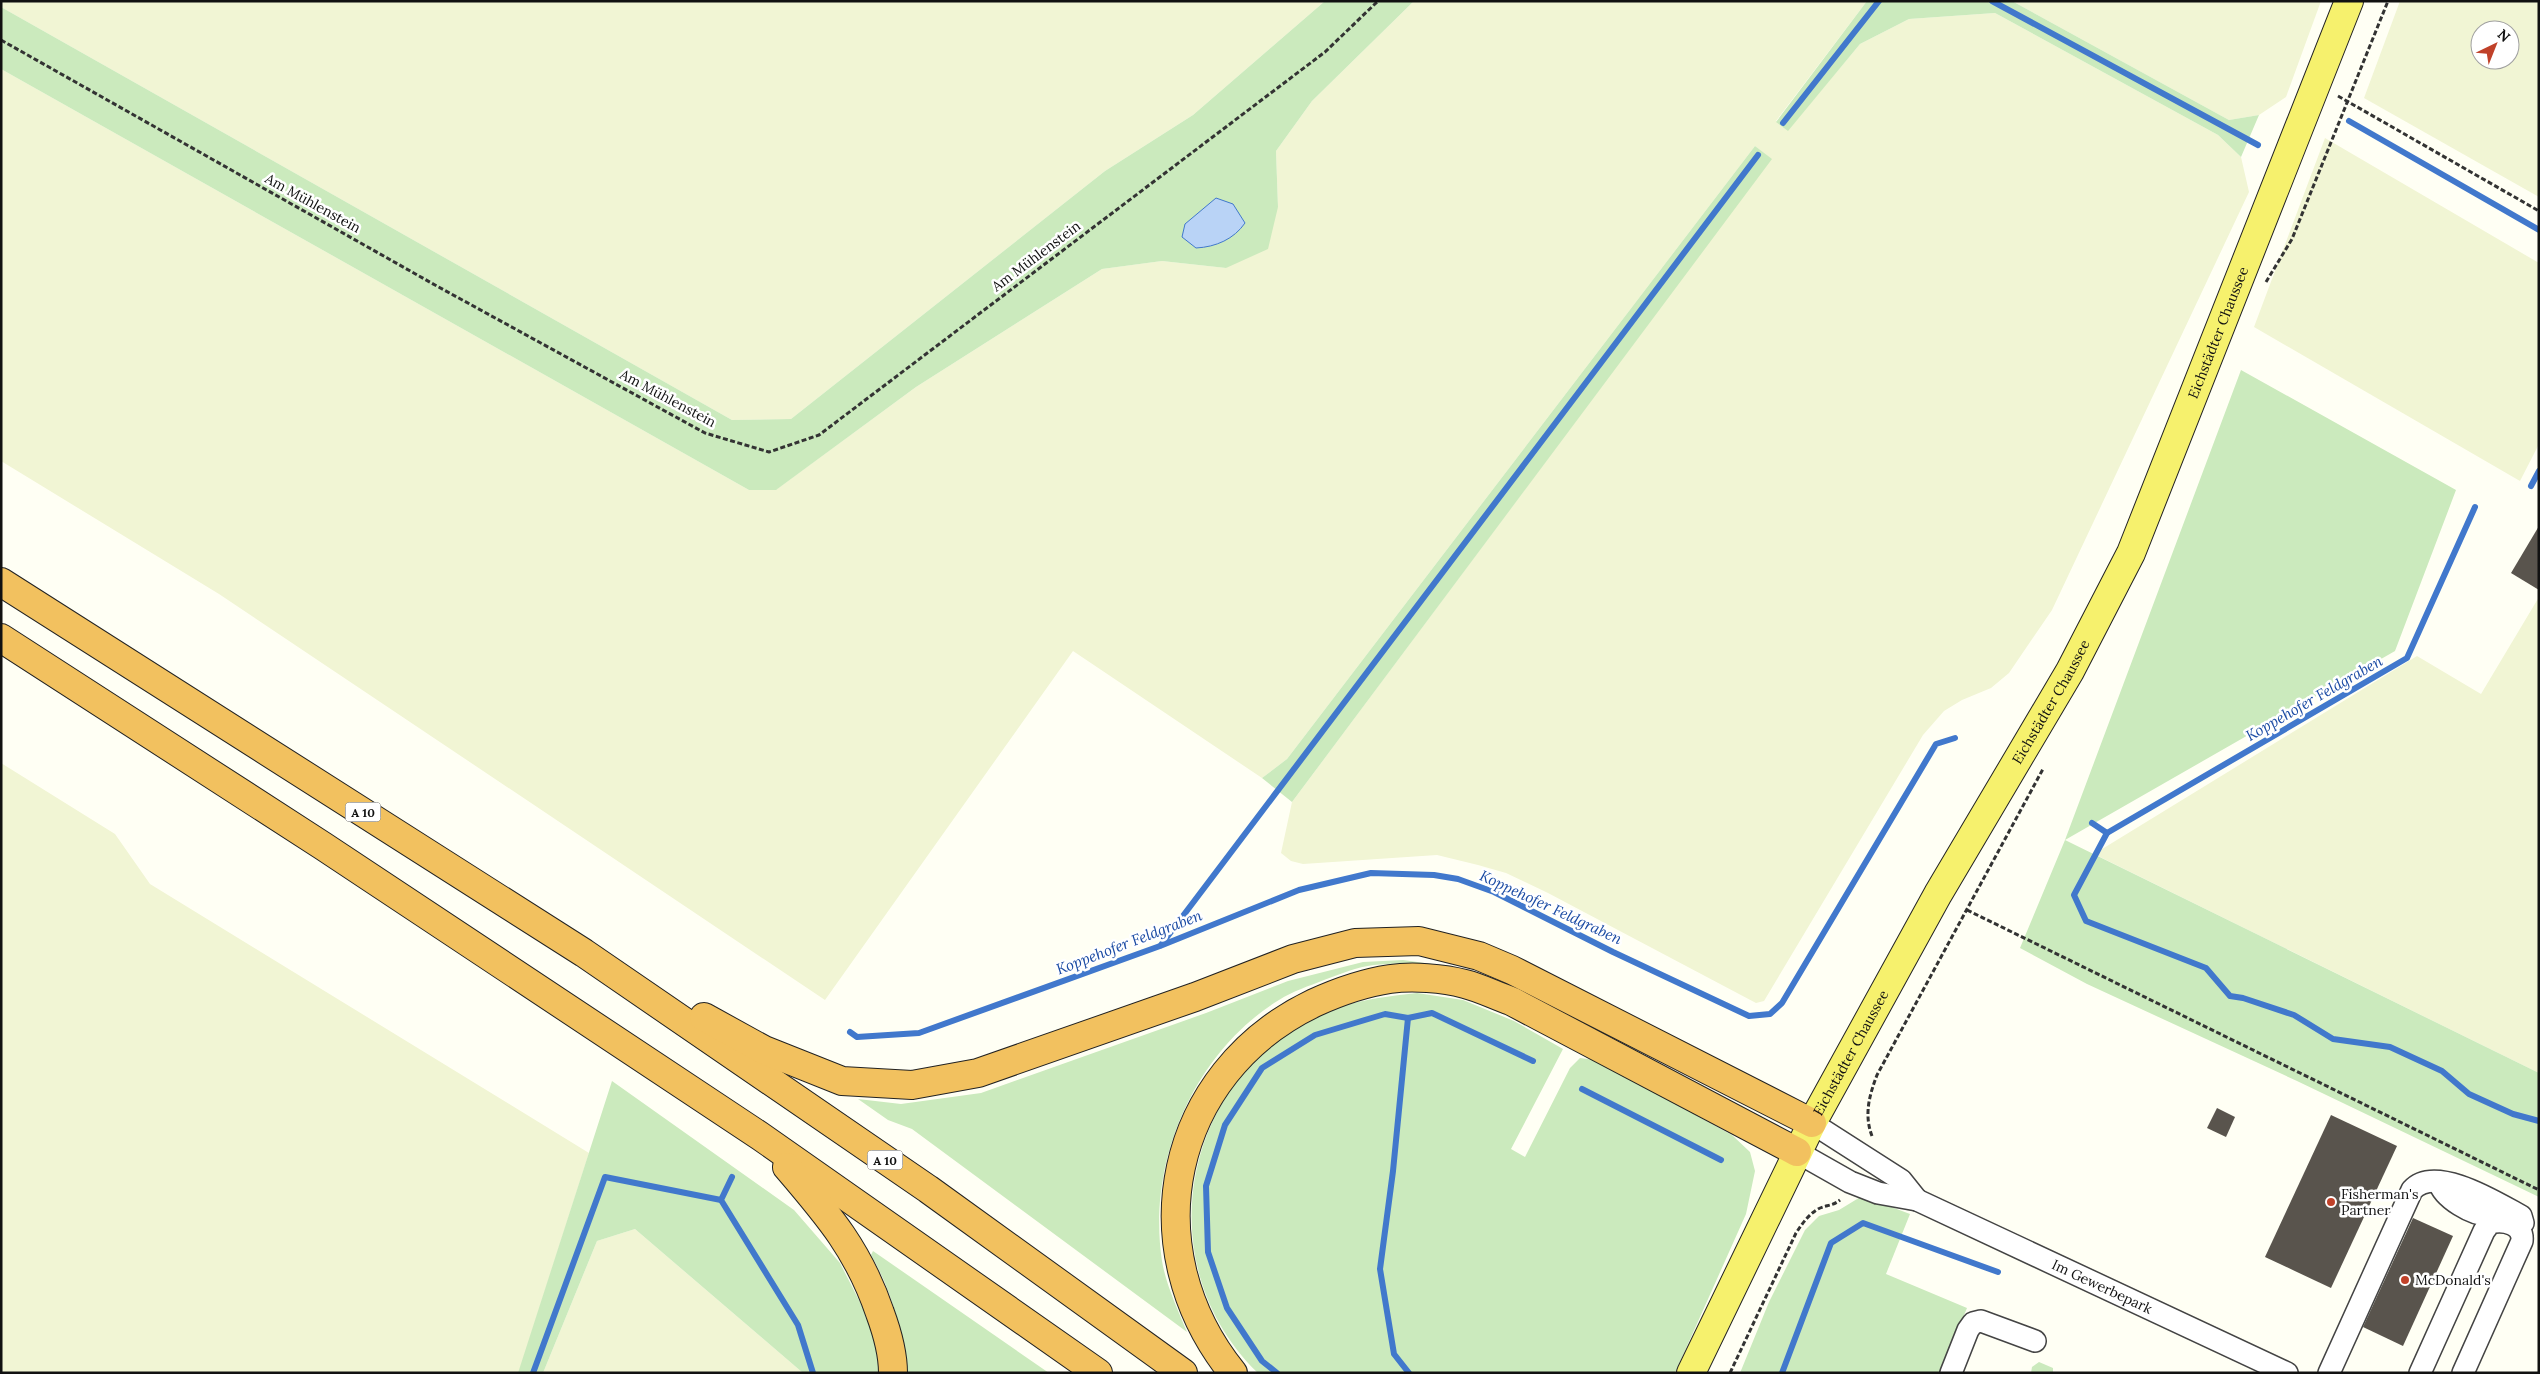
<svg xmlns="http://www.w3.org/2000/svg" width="2540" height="1374" font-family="Lora,serif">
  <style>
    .farmland { fill: #f1f5d4; fill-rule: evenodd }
    .green { fill: #cbeabd }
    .water { fill: #b9d3f6; stroke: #4178cc }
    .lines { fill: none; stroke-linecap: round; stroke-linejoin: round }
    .stream { stroke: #4178cc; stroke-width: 6 }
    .building { fill: #59544d }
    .minor-casing { stroke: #444; stroke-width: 24 }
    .major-casing { stroke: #222; stroke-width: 30 }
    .highway-casing { stroke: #222; stroke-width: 30 }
    .path { stroke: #333; stroke-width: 3; stroke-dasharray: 5 2.5; stroke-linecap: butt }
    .minor { stroke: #fff; stroke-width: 21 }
    .major { stroke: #f6f16d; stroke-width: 28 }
    .highway { stroke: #f2c15f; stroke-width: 28 }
    .poi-dot { fill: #c04129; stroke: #fff; stroke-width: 2 }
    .labels { text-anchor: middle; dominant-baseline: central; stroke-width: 5; stroke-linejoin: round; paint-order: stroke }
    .shield { fill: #fff; stroke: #585858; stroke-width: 1 }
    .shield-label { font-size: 12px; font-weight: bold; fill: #111 }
    .street-label { font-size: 14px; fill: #111; stroke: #fff }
    .poi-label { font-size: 14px; fill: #111; stroke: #fff; text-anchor: start }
    .water-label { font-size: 15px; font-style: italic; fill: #1a4aa3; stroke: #fff }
  </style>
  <rect width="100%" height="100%" fill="#fffff4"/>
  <g class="farmland">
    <polygon points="1,1 1325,1 1193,115 1105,171 791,419 732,420 1,7"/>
    <polygon points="1414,1 1867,1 1776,121 1788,130 1860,44 1909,19 1995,13 2218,135 2241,157 2249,192 2052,610 2009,673 1991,688 1962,700 1944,711 1923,735 1764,1001 1756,1003 1548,893 1506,873 1478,865 1437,855 1303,864 1291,861 1281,853 1292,802 1771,159 1755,146 1287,759 1262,778 1073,651 825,1000 219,594 1,461 1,69 749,490 777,489 916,387 1102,269 1162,261 1226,268 1278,207 1276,151 1312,101"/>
    <polygon points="2012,1 2321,1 2286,97 2259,115 2229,120"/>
    <path d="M2400,1H2539V197L2364,98ZM2480,30H2510V60H2480Z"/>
    <polygon points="2325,138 2539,263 2539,444 2520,481 2254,327"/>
    <polygon points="2539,597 2539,1073 2094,854 2417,656 2481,694"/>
    <polygon points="1,763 115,834 150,884 589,1153 519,1372 1,1373"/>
    <polygon points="635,1229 803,1373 543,1373 597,1241"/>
  </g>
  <g class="green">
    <polygon points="1325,1 1414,1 1312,101 1276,151 1278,207 1268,249 1226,268 1162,261 1102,269 916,387 776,490 749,490 1,69 1,7 732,420 791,419 1105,171 1193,115"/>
    <polygon points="1867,1 2012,1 2229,120 2259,115 2241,157 2218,135 1995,13 1909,19 1860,44 1788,131 1776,122"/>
    <polygon points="1755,146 1772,159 1292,802 1262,778 1287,759"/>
    <polygon points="2241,370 2456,490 2395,651 2065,840 2539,1073 2539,1197 2297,1081 2087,984 2020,948 2065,840"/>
    <path d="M1403,960L1454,967C1427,965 1401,962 1374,965C1357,967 1340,974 1324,980C1309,986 1293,991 1279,1000C1193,1053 1147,1163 1162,1261C1166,1285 1178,1310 1187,1332L912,1129L888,1120L858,1099L901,1104L981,1093L1206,1013L1288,981L1363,962Z"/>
    <path d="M1417,993L1463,1000L1514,1021L1563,1049L1511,1149L1525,1157L1570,1068L1580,1058L1595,1060L1732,1135L1750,1152L1755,1171L1746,1214L1675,1373H1258C1154,1273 1176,1102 1297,1025C1330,1004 1379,997 1417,993Z"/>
    <polygon points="612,1081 794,1210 840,1263 865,1312 878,1351 879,1373 803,1373 635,1229 597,1241 543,1373 518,1373"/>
    <polygon points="1862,1196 1910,1214 1886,1274 1967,1308 1940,1373 1740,1373 1769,1302 1805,1230 1819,1216 1839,1210"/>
    <path d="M873,1251L1049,1373H907C902,1331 892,1291 871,1255Z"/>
    <polygon points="2039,1362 2053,1368 2053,1373 2031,1373 2032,1367"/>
  </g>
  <path class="water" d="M1216,198L1233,204L1245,223C1234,239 1216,247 1196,248L1182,237L1185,224Z"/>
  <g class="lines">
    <g class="stream">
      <polyline points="1992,1 2258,145"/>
      <polyline points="2349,121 2539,230"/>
      <polyline points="1783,123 1879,1"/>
      <polyline points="2531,486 2539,471"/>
      <polyline points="2092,823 2107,833 2407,658 2475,507"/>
      <polyline points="2107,833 2074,895 2086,921 2206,968 2230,996 2243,998 2294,1015 2333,1039 2390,1047 2442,1071 2469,1094 2513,1114 2539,1121"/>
      <polyline points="1161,945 1758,155"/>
      <polyline points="1408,1018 1393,1171 1380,1269 1394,1354 1409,1373"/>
      <polyline points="850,1032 857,1037 919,1033 1160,946 1299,890 1371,873 1434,875 1458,879 1494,892 1613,952 1749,1016 1770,1014 1782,1003 1936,744 1955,738"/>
      <polyline points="1582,1089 1721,1160"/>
      <polyline points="732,1177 721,1200 798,1325 813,1373"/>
      <polyline points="533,1373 605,1177 721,1200"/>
      <polyline points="1277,1373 1262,1361 1227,1308 1208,1252 1206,1186 1225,1125 1262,1068 1315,1035 1385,1014 1408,1018 1432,1013 1533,1061"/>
      <polyline points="1782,1373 1831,1243 1863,1223 1998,1272"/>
    </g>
  </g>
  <g class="building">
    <polygon points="2539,526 2539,590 2511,573"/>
    <polygon points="2217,1108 2235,1117 2226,1137 2207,1128"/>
    <polygon points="2331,1115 2397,1146 2331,1288 2265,1257"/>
    <polygon points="2413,1218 2453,1236 2403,1346 2363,1327"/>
  </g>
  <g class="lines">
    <g class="minor-casing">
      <g id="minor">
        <polyline points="1812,1123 1901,1180 1917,1200"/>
        <path id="s1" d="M1797,1152L1850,1182L1878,1193L1917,1200L2287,1373"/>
        <path d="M2439,1182C2443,1198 2473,1216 2490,1215C2496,1214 2500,1211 2505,1208"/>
        <polyline points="1951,1373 1968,1330 1973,1323 1981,1321 2035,1341"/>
        <path d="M2329,1373L2412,1190C2435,1164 2497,1203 2521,1216L2523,1223"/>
        <path d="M2420,1373L2484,1231L2490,1223C2503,1220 2524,1223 2522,1241L2463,1373"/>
      </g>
    </g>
    <g class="major-casing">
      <g id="major">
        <path id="s2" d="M1691,1373L1812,1123L1938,894L2070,671L2131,553L2349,1"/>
      </g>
    </g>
    <g class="highway-casing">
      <g id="highway">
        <polyline points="1,582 584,953 928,1189 1183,1373"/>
        <polyline points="1,638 323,846 760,1136 1098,1373"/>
        <polyline points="704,1017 764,1050 842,1081 912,1085 978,1073 1195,997 1293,959 1355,943 1419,941 1479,956 1512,970 1812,1123"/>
        <path d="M787,1167C829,1216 859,1251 880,1313C887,1332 893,1352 893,1373"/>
        <path d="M1233,1373C1132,1248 1168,1073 1314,1003C1338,992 1363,983 1390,979C1412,976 1443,978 1465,984C1481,988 1496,996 1511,1001L1797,1152"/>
      </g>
    </g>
    <g class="path">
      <polyline points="1,40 435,285 705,433 769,452 819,435 1325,52 1378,1"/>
      <polyline points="2338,96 2539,211"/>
      <polyline points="2266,282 2292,239 2388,1"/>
      <polyline points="1967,910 2539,1190"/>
      <path d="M1872,1136C1864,1115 1869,1096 1877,1075L2043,769"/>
      <path d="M1730,1373L1796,1233C1802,1224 1808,1215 1818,1209C1826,1205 1833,1206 1840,1200"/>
    </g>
    <use href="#minor" class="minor"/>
    <use href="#major" class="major"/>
    <use href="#highway" class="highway"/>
  </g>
  <g class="poi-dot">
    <circle cx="2331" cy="1202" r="5"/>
    <circle cx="2405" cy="1280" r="5"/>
  </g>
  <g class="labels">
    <g class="shield">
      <rect x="345.5" y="802.5" width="35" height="19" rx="4"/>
      <rect x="867.5" y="1150.5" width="35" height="19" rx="4"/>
    </g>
    <g class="shield-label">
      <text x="363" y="812">A 10</text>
      <text x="885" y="1160">A 10</text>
    </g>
    <g class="street-label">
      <text transform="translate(313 203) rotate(29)">Am Mühlenstein</text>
      <text transform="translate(1036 256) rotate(-37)">Am Mühlenstein</text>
      <text stroke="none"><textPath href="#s2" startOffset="1168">Eichstädter Chaussee</textPath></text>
      <text transform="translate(668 398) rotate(28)">Am Mühlenstein</text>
      <text stroke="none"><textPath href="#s2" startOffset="762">Eichstädter Chaussee</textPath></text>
      <text stroke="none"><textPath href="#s2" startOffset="358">Eichstädter Chaussee</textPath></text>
      <text stroke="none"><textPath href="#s1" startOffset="335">Im Gewerbepark</textPath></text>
    </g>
    <g class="poi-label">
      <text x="2341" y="1194">Fisherman's<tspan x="2341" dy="16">Partner</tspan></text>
      <text x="2415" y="1280">McDonald's</text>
    </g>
    <g class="water-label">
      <text transform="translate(2314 698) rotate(-30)">Koppehofer Feldgraben</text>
      <text transform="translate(1551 907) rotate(25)">Koppehofer Feldgraben</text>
      <text transform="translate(1129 942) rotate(-21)">Koppehofer Feldgraben</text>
    </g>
  </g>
  <rect width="2540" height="1374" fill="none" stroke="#111111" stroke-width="5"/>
  <g transform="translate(2495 45) rotate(43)"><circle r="24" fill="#ffffff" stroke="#a0a0a0"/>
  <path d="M0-4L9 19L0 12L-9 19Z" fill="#c04129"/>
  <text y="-8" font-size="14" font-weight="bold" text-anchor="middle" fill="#111111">N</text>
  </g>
</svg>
